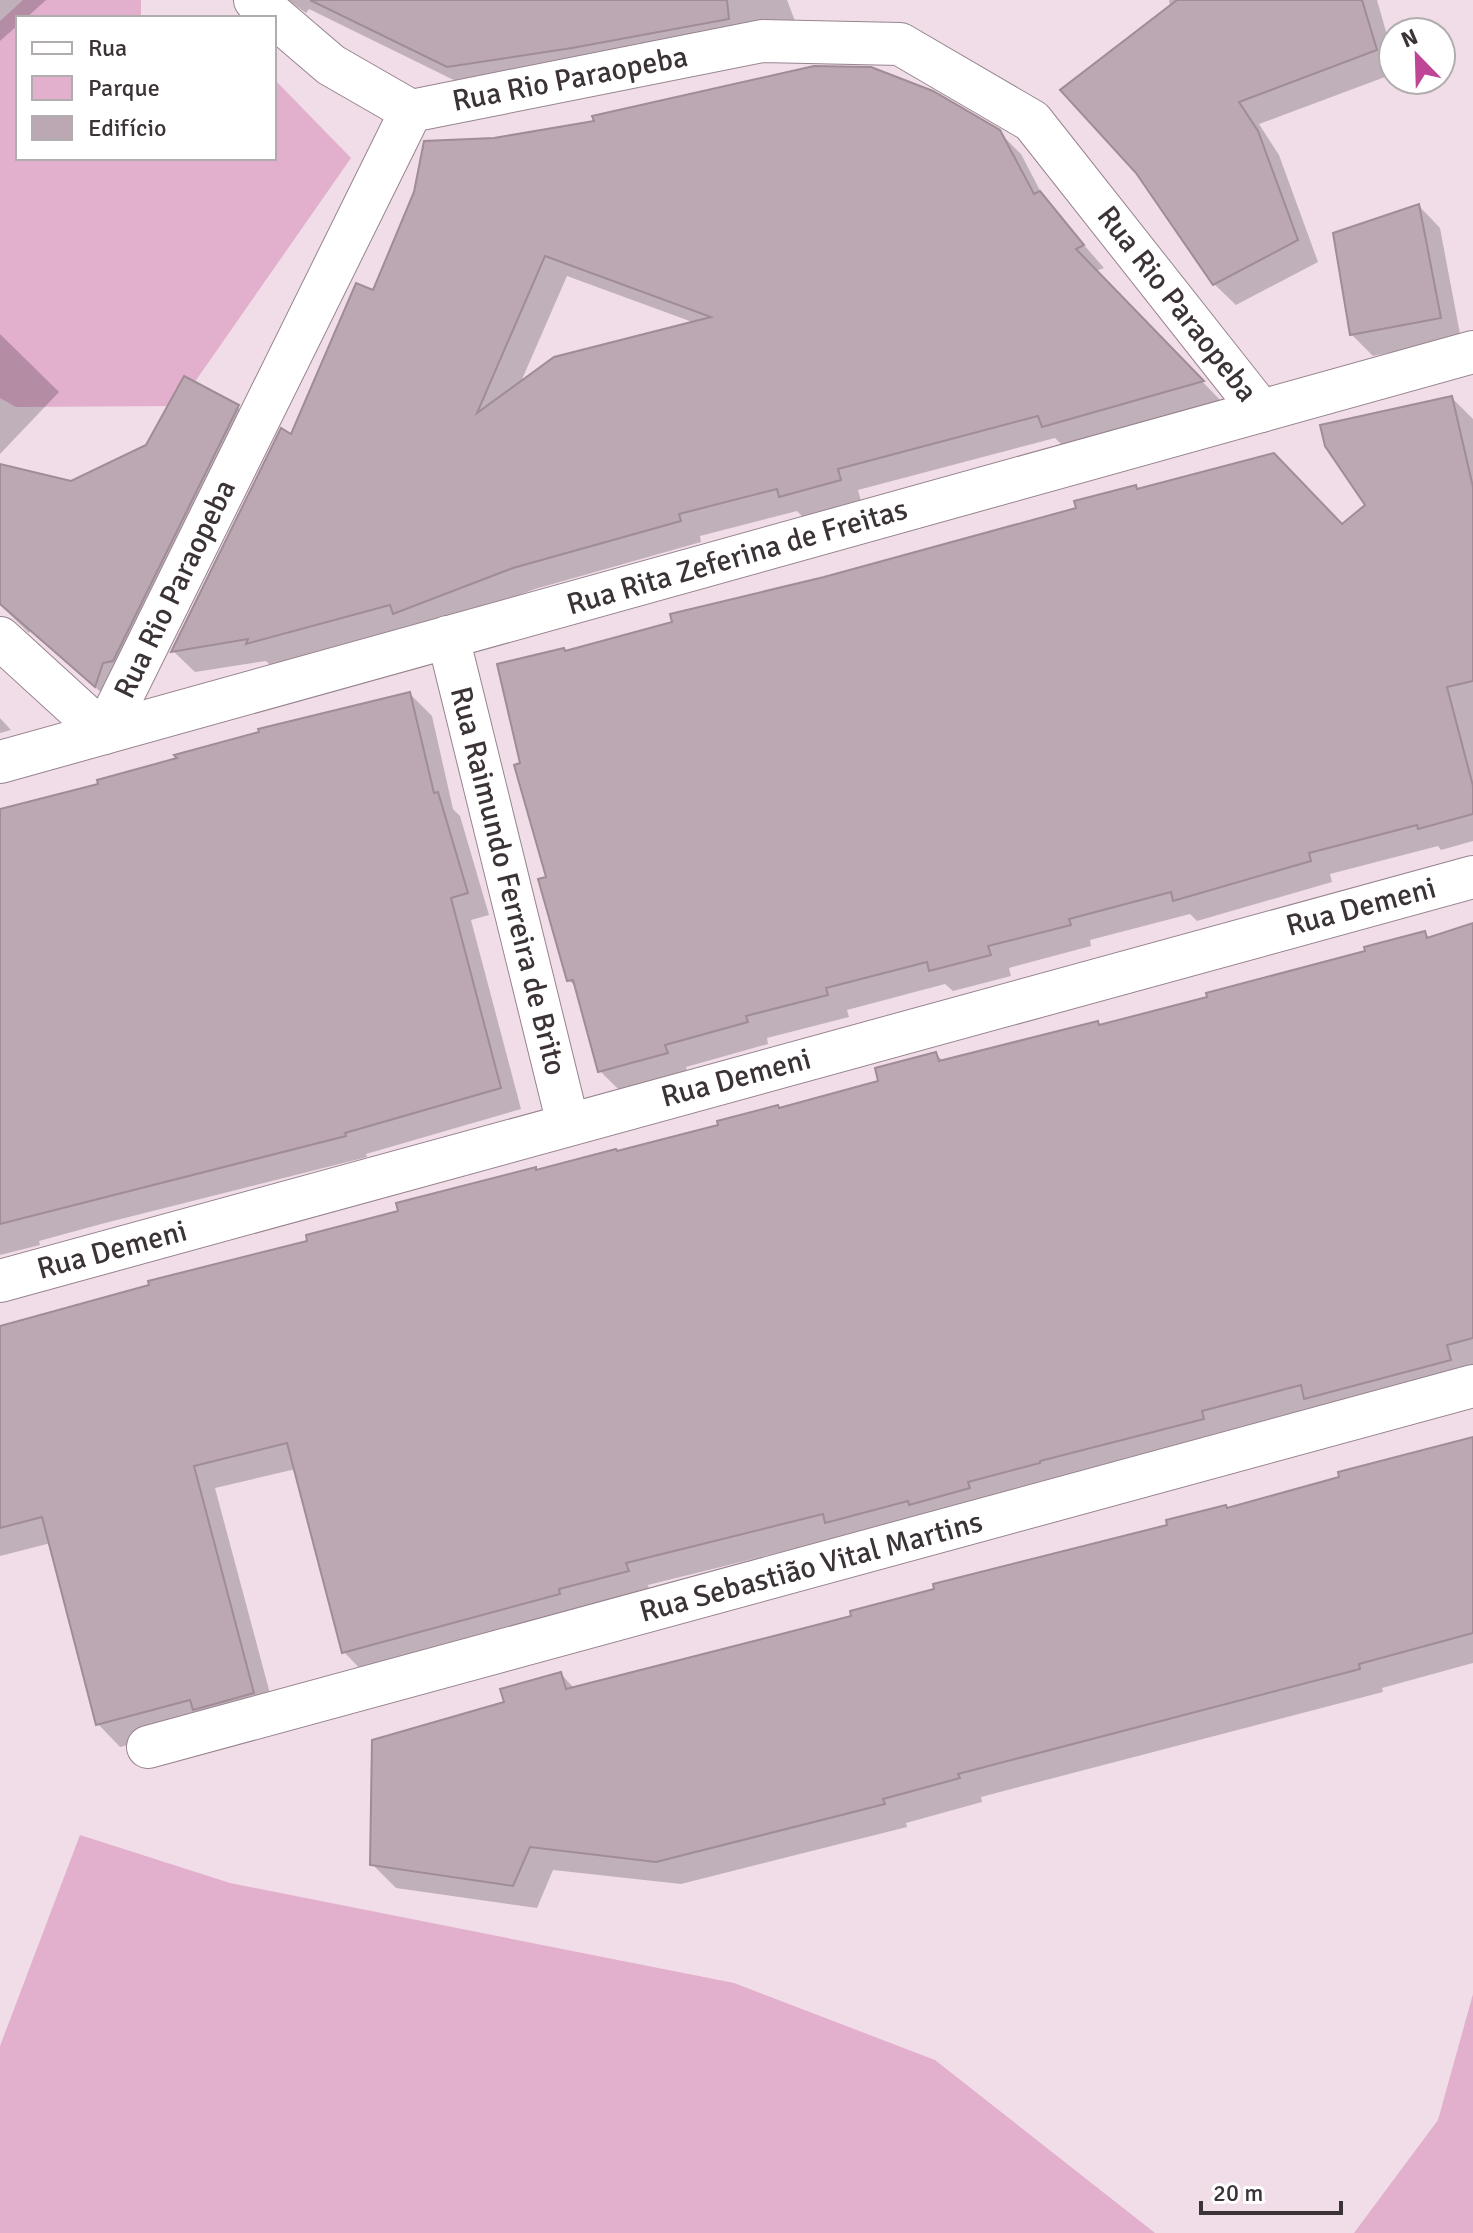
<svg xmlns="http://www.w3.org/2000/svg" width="1473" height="2233" font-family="Signika,sans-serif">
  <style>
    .green { fill: #e2afcd }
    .shadow { fill: #0003; fill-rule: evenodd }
    .building { fill: #bca8b3; stroke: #9f8c97; stroke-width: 2; fill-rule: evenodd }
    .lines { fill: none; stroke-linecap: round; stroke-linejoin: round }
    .minor-casing { stroke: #97848f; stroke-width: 44 }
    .minor { stroke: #fff; stroke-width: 42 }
    .labels { text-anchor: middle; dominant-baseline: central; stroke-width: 7; stroke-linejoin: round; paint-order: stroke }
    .street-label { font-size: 30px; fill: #3b3337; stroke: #fff }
  </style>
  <rect width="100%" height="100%" fill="#f1dde8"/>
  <g class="green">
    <polygon points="23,0 141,0 141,18 18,18 18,158 274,158 274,79 351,158 178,406 16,407 0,398 0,21"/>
    <polygon points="80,1835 230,1883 734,1983 935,2060 1155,2233 0,2233 0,2046"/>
    <polygon points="1473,1994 1473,2233 1354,2233 1438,2120"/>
  </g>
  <g class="shadow">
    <polygon points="0,0 46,0 26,18 18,18 18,25 0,41"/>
    <polygon points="288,0 787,0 795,21 470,88 309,9 306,13"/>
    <polygon points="1169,0 1377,0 1393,56 1393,74 1259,124 1279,155 1318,262 1236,305 1214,284"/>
    <path d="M999,132L1021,154L1045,200L1104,268L1096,271L1223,403L1065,448L1055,438L858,490L861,501L803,517L797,511L700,536L701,542L535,589L416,634L409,627L270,665L266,661L195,672L173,651L374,293ZM567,276L695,323L520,384Z"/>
    <polygon points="1419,206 1440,228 1461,339 1373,356 1351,334"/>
    <polygon points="0,334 59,392 0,454"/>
    <polygon points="1452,398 1473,419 1473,841 1441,850 1438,846 1330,874 1332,882 1197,921 1190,914 1090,940 1091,946 1009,968 1011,976 953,991 945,984 847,1010 849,1017 767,1038 768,1044 686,1067 688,1075 622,1093 600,1071 578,989 569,980 522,764 566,653 1079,509 1135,487 1139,490 1342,527 1368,505"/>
    <polygon points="238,407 259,429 117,706 30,631 29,633 0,605 0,466 71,483"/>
    <polygon points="410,694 432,716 453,809 460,816 489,915 471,920 521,1109 366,1154 367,1157 105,1223 39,1241 40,1245 0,1255 0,810 102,784"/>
    <polygon points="0,718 11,730 0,733"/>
    <polygon points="1473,925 1473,1367 842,1537 648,1585 650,1594 366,1675 344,1652 296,1469 215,1488 276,1716 209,1724 120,1747 98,1724 51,1543 0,1556 0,1328 310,1243 537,1171 618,1153 881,1082 936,1054 944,1062 1097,1023 1101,1027 1210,998 1425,933 1430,939"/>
    <polygon points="1473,1441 1473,1663 1382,1688 1383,1692 981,1797 982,1802 906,1823 907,1827 681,1884 553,1870 537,1908 396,1888 372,1864 506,1703 561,1674 575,1689 854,1618"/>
  </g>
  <g class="building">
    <polygon points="310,0 727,0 729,19 572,48 447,67"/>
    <polygon points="1177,0 1362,0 1377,50 1239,102 1258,131 1298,240 1213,285 1136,173 1060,90"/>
    <path d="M814,66L871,67L933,91L1000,130L1034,194L1040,191L1084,245L1076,249L1204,381L1042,427L1038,416L838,469L841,480L779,497L777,489L679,514L681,521L513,568L393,614L390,605L246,644L248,639L171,652L281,428L291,434L356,283L373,290L414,192L424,141L494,138L594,121L592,116ZM545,256L711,317L554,357L477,413Z"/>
    <polygon points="1419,204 1441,318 1350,335 1333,233"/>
    <polygon points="184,376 239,405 113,661 103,663 95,687 0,604 0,464 71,481 146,445"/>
    <polygon points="1452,396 1473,487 1473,681 1447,687 1473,786 1473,814 1418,829 1417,825 1309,853 1311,861 1173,901 1171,892 1069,919 1071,925 988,946 991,955 929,971 927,962 826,988 828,995 746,1016 748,1022 665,1045 668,1053 598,1072 573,980 567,981 538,879 546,877 514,765 520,763 497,664 564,648 565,651 672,622 670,614 824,577 1076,508 1074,501 1136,485 1137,489 1274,453 1342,524 1365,505 1325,446 1320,425"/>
    <polygon points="410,692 434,793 438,792 468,893 451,898 501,1088 345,1133 346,1136 0,1224 0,809 98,784 97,780 177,758 174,755 259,732 258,729"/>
    <polygon points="1473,923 1473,1338 1447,1345 1451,1360 1304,1399 1301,1385 1202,1411 1204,1419 1040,1461 1040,1463 968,1482 970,1488 909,1505 908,1501 825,1523 823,1514 626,1563 629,1571 559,1589 560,1594 342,1653 287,1443 194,1466 254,1693 193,1710 190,1700 96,1725 42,1517 0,1528 0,1326 149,1285 148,1281 307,1241 306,1235 398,1211 396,1203 536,1167 536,1170 616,1149 617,1151 718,1125 717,1121 778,1105 779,1108 878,1081 875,1068 936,1052 939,1061 1098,1021 1099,1025 1207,997 1206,993 1365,951 1364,947 1425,931 1427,938"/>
    <polygon points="1473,1437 1473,1633 1359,1664 1360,1669 958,1774 960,1778 883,1799 885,1804 656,1862 530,1847 513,1886 370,1865 372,1740 504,1702 500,1689 561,1672 566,1689 762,1639 851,1616 850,1611 934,1589 933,1584 1167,1525 1166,1520 1226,1505 1227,1508 1339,1477 1338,1472"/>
  </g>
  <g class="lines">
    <g class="minor-casing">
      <g id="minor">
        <polyline points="255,0 331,65 411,111"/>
        <polyline points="448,637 568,1124"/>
        <polyline points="0,638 104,733 411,111 762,41 900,44 1032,121 1261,411"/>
        <polyline points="0,762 1473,352"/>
        <polyline points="0,1281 1473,877"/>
        <polyline points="148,1747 1473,1386"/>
      </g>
    </g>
    <use href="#minor" class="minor"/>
  </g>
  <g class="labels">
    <g class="street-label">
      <text transform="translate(570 79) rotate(-11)">Rua Rio Paraopeba</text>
      <text transform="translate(1177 304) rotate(52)">Rua Rio Paraopeba</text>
      <text transform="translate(737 557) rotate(-16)">Rua Rita Zeferina de Freitas</text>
      <text transform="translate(175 589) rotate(-64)">Rua Rio Paraopeba</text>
      <text transform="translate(508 881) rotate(76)">Rua Raimundo Ferreira de Brito</text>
      <text transform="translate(1361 907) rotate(-15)">Rua Demeni</text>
      <text transform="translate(736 1078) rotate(-15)">Rua Demeni</text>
      <text transform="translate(112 1250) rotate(-15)">Rua Demeni</text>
      <text transform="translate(811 1567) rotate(-15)">Rua Sebastião Vital Martins</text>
    </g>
  </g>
  <rect x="16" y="16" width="260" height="144" fill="#ffffff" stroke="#b1adaf" stroke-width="2"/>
  <rect x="32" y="42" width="40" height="12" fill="#ffffff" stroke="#b1adaf" stroke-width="2"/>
  <text x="88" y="56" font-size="24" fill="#3b3337">Rua</text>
  <rect x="32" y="76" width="40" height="24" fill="#e2afcd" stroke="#b1adaf" stroke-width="2"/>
  <text x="88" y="96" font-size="24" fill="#3b3337">Parque</text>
  <rect x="32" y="116" width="40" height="24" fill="#bca8b3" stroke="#b1adaf" stroke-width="2"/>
  <text x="88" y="136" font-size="24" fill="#3b3337">Edifício</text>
  <g transform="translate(1417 56) rotate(337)"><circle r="38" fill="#ffffff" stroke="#b1adaf" stroke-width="2"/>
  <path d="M0-6L14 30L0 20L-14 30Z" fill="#bf4597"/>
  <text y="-12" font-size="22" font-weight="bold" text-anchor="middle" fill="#3b3337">N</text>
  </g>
  <path d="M1201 2201v12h140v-12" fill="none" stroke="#3b3337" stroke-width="4"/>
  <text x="1213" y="2201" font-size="24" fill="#3b3337" stroke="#ffffff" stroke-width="6" paint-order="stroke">20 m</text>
</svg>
